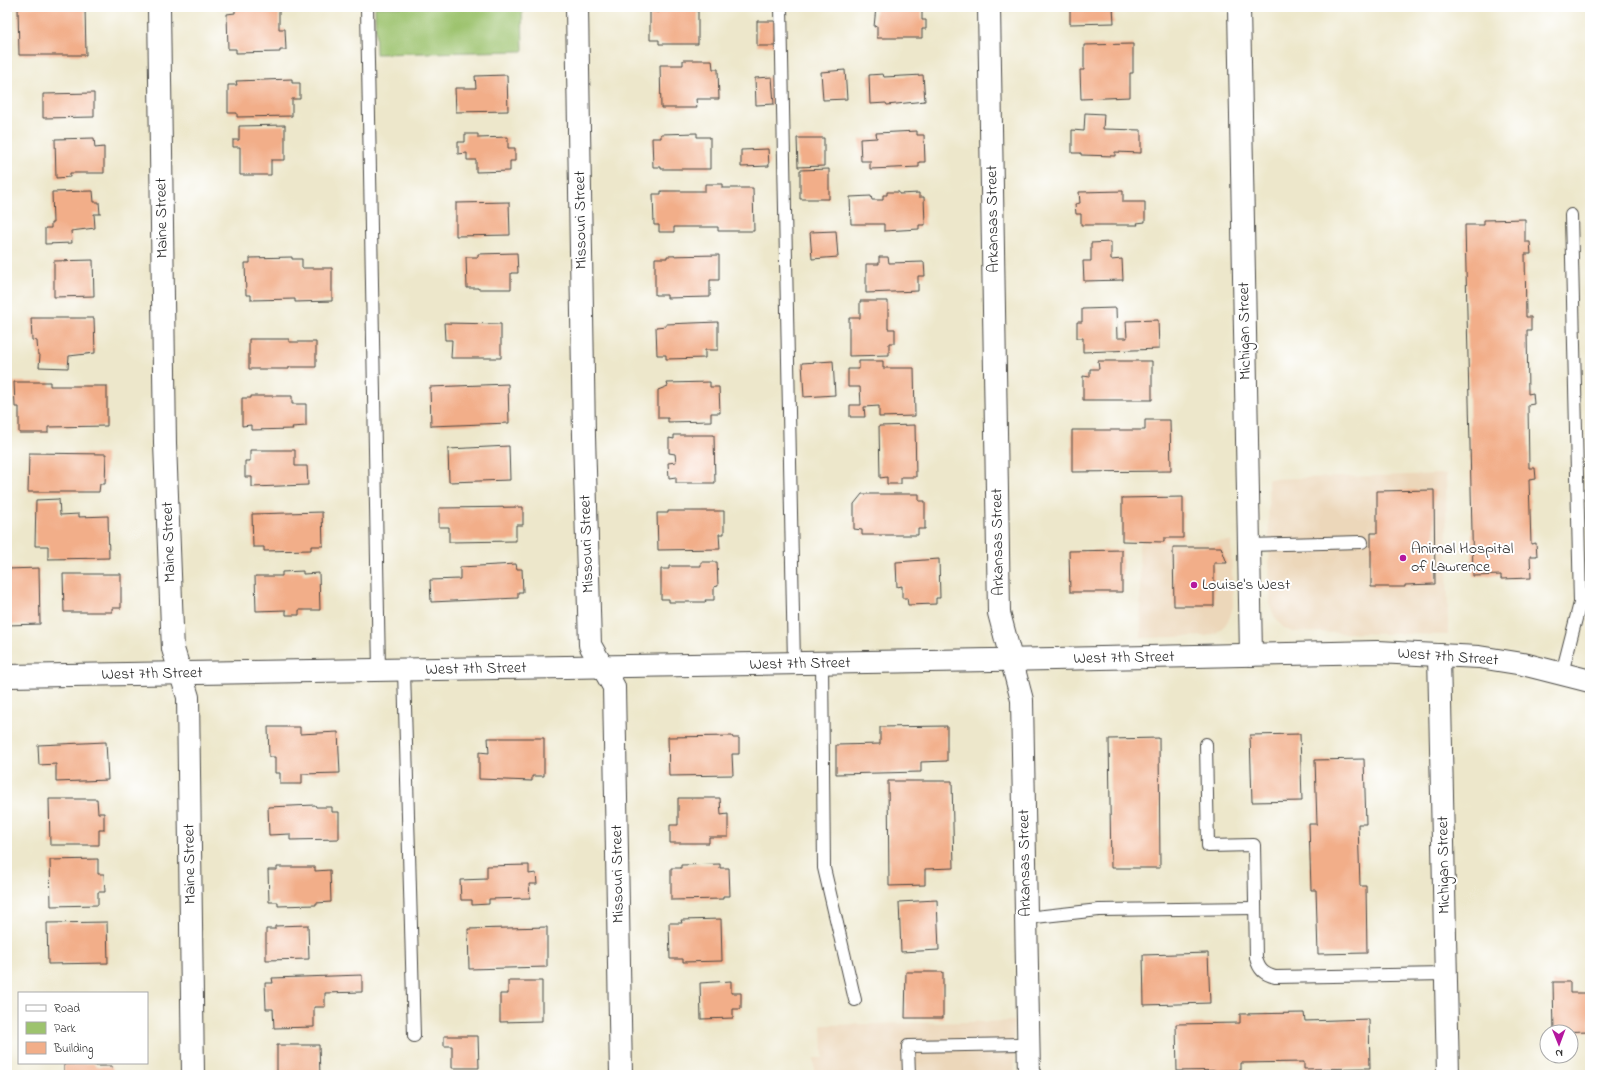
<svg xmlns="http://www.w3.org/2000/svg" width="1597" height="1082" font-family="'Indie Flower',sans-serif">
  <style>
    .built { fill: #ecd7ba }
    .green { fill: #9dc36e; stroke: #64774c }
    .building { fill: #f2ae89 }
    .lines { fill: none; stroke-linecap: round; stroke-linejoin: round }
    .service-casing { stroke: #484743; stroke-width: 14 }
    .minor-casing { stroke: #484743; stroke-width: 24 }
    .tertiary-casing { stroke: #484743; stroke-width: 24 }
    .service { stroke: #fff; stroke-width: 12 }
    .minor { stroke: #fff; stroke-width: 22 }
    .tertiary { stroke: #fff; stroke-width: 22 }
    .poi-dot { fill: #b5179e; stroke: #fff; stroke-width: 1.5 }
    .labels { text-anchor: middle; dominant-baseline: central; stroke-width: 4; stroke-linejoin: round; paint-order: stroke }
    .street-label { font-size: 16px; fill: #2b2b2b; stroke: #fff }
    .poi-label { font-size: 16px; fill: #2b2b2b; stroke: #fff; text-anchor: start }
  </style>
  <rect width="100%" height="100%" fill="#fff"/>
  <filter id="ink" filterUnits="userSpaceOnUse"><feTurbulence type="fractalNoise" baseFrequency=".025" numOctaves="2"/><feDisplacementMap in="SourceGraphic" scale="8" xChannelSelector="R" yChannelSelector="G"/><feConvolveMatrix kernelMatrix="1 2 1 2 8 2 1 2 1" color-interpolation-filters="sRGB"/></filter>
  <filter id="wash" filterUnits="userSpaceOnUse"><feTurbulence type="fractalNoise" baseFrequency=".012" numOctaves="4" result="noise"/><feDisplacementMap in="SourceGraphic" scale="16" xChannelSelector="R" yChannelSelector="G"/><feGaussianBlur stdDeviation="0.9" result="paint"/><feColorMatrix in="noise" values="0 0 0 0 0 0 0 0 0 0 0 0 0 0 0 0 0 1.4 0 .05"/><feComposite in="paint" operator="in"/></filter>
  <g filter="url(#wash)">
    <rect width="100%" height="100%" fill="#ede7cb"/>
    <g class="built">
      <polygon points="1446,474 1448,635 1292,632 1283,627 1275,618 1270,605 1268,479"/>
      <polygon points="1231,541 1233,606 1230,617 1225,625 1216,633 1206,636 1141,638 1139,543"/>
      <polygon points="1014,1021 1015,1075 814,1075 814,1058 823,1058 822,1025"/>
    </g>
    <polygon class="green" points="375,7 522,7 523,51 376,54"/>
    <g id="blocks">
      <g class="building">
        <polygon points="18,7 85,7 86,55 19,55"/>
        <polygon points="876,7 922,7 922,20 926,20 926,29 922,29 922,38 877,38 877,26 874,27"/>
        <polygon points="1070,7 1113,7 1114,23 1070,24"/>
        <polygon points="279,8 279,29 285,29 286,50 280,50 280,52 236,53 236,49 228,49 227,14 235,13 235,9"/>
        <polygon points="659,8 698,8 698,44 659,44 659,40 650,40 650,11 659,12"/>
        <polygon points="757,21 776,21 775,46 757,46"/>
        <polygon points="1133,44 1133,73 1130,73 1130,97 1081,99 1080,70 1084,70 1084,45"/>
        <polygon points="683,60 712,60 713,69 718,69 719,99 696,99 697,108 661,108 660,65 683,65"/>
        <polygon points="845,70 847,99 823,100 821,72"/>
        <polygon points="883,74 884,77 923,75 925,101 887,105 886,103 870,104 869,75"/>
        <polygon points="507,75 508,111 456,112 455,88 476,88 475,76"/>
        <polygon points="772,77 774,104 756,105 755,78"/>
        <polygon points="292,79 292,83 300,83 300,99 292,99 292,116 237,117 237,113 228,113 228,85 237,85 236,81"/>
        <polygon points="94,93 94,117 43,118 43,94"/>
        <polygon points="1085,113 1104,114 1103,129 1141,130 1141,153 1115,152 1115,156 1081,155 1081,153 1072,153 1072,130 1084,131"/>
        <polygon points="285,125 285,160 271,160 271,175 240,175 240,147 233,147 233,140 239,140 239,126"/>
        <polygon points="917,131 917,135 924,135 925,162 919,162 919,167 870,169 870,161 861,161 860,139 877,138 876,133"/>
        <polygon points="697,133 697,137 710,137 710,169 661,169 661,167 653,167 652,138 661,138 661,134"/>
        <polygon points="465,134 478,134 478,138 508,137 508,148 515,148 515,161 510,161 510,171 476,172 476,160 467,160 467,153 458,154 458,142 465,142"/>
        <polygon points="94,138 95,148 104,147 104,173 70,173 70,177 56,178 55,139"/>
        <polygon points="797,138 824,138 824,166 798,167"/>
        <polygon points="768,149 769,166 741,167 741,150"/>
        <polygon points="829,169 829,199 800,199 800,170"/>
        <polygon points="705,184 722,184 722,188 753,188 754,231 718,231 718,227 674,227 674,232 659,232 659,225 654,225 653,194 661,194 661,191 705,191"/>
        <polygon points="93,191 94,202 99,202 100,214 94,214 95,228 71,231 72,243 45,244 45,228 51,228 51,223 53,223 52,192"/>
        <polygon points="1123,191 1123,202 1145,202 1145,222 1137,223 1138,225 1081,225 1081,214 1076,214 1075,204 1080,203 1079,192"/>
        <polygon points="887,192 899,192 899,194 919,193 919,197 924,197 925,225 919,225 919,229 884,231 884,224 851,224 850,197 871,196 872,200 883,200 883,195 887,195"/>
        <polygon points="509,202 510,235 456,236 456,203"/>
        <polygon points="1525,219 1525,242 1530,242 1531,254 1525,254 1526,317 1531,317 1531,330 1527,330 1528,394 1533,393 1534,404 1528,405 1529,468 1535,468 1536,479 1529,480 1531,544 1536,543 1537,556 1530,556 1531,578 1501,579 1501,575 1473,576 1465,225 1484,225 1484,220"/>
        <polygon points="836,231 838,257 812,259 810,232"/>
        <polygon points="1111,242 1111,260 1122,259 1123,280 1084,281 1083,261 1091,261 1091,243"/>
        <polygon points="517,253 518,273 511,273 511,289 478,289 478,288 467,288 466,257 478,257 478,254"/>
        <polygon points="719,255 719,280 710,280 710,297 667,298 667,295 655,295 655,258 667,258 667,256"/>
        <polygon points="292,257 292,259 302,259 302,268 332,268 332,301 295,302 295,299 251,300 251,295 246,295 245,263 250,263 250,258"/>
        <polygon points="879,257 888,257 889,263 924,262 925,276 918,276 918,291 866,293 866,264 879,264"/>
        <polygon points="93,260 94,296 54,297 54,261"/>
        <polygon points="860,301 888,301 888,329 895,329 895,343 889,343 889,355 849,356 849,318 860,318"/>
        <polygon points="1116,308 1117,338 1127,338 1126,321 1158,320 1159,349 1083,352 1083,338 1077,338 1077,322 1082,322 1082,309"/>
        <polygon points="31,318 94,318 95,353 69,356 68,368 39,367 40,355 38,355 37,341 32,340"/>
        <polygon points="718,322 718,350 705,350 705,358 666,359 666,355 657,355 656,327 666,326 666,324"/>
        <polygon points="444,323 501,324 501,358 451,358 452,340 445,340"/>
        <polygon points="249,339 289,339 289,342 316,342 316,367 289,367 289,369 249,369"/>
        <polygon points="833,361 835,395 804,397 802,363"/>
        <polygon points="859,361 883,361 883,368 914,368 915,416 879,417 879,406 864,407 865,417 850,417 850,405 861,405 860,387 848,387 848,369 859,369"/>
        <polygon points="1098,361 1152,361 1152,400 1083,400 1083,376 1090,377 1090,369 1099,369"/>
        <polygon points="14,382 50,382 50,386 107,386 107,426 48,427 48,433 19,433 19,407 15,407"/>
        <polygon points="710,382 710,387 719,387 720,413 711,413 711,421 668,422 668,418 658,418 658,390 668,386 667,383"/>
        <polygon points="508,384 509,423 431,426 430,387"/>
        <polygon points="251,396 292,396 292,404 306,404 306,426 292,427 293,429 251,430 251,425 242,426 242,398 251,398"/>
        <polygon points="1145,420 1170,420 1171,471 1072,472 1072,430 1145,430"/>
        <polygon points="915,425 916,477 901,477 901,484 887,484 887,477 880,478 879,426"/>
        <polygon points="674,435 714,435 715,483 676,483 676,477 669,478 668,463 676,462 675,454 669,453 669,438 674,439"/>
        <polygon points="509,446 510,480 449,482 448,449"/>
        <polygon points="250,450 295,450 295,466 307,466 308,485 252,487 252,477 245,477 245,461 250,461"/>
        <polygon points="29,453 106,454 105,484 100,484 99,492 28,492"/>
        <polygon points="1434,490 1435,584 1405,585 1405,587 1371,587 1371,533 1377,533 1377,491"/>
        <polygon points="862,494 919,494 919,501 925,501 925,529 918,529 918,535 862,535 862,530 854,529 854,504"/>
        <polygon points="1183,497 1183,538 1164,538 1164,542 1122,541 1122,498"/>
        <polygon points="59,499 60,515 79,514 79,517 108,516 109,558 48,559 48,546 35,546 36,500"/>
        <polygon points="523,507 523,525 516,525 516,541 449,542 449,527 439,527 439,508"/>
        <polygon points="668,511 724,511 724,534 719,534 720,549 658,550 657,513 668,513"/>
        <polygon points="322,512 323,546 311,546 311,550 264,551 264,547 253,547 252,514"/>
        <polygon points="1173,547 1221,547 1227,563 1214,563 1214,606 1174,606"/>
        <polygon points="1122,550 1122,592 1070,592 1069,551"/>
        <polygon points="939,559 940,598 936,598 936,604 908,605 907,598 902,598 902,586 897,587 896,562"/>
        <polygon points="701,562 717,562 718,586 714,587 714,600 705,600 706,602 669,602 669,599 661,599 661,569 669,569 669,566 701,566"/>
        <polygon points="516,564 517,569 522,569 523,592 518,592 518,598 431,602 430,580 460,579 460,567"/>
        <polygon points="39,568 40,624 7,625 7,569"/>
        <polygon points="303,571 303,574 319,573 320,610 299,610 299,615 286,615 286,610 256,611 255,576 282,576 282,572"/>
        <polygon points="63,574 121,574 121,608 112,608 112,612 64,612"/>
        <polygon points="947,726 947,761 921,762 921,772 836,774 836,745 880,744 880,727"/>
        <polygon points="268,727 300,727 300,734 338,732 340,773 302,774 302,784 280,784 280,773 275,773 275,757 269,757"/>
        <polygon points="1300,734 1302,801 1252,802 1250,735"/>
        <polygon points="732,736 733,738 739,738 739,754 732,754 733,775 669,776 668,737"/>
        <polygon points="488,738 544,738 544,776 532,776 532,781 479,779 479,752 489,753"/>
        <polygon points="1159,738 1160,868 1111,868 1109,739"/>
        <polygon points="106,742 108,780 56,782 56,764 39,765 38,745"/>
        <polygon points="1364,759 1366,824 1358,824 1360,886 1366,886 1367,953 1318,954 1316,890 1311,890 1309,824 1317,824 1315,760"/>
        <polygon points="888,781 952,781 954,868 925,869 925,885 889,886"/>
        <polygon points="678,798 720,798 721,815 728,814 728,837 709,837 709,843 670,843 670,825 678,825"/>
        <polygon points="49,799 97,799 98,813 104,813 104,830 99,830 99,845 50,845"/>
        <polygon points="315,805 316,807 332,807 332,812 339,812 339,839 290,840 290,834 269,835 268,807"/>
        <polygon points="98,859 98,874 104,874 105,892 98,892 98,905 51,906 50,860"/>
        <polygon points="720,864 720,868 729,868 730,896 723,896 723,899 671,900 671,868 681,868 681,865"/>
        <polygon points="529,865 529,874 536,873 537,884 529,884 530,898 489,899 489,904 472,905 472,900 461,900 460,880 487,879 487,866"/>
        <polygon points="277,867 315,867 315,871 330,870 331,902 316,903 316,905 278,906 278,902 269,902 268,870 277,870"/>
        <polygon points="937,900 939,950 901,952 899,902"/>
        <polygon points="721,919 722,961 683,962 683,959 670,959 669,923 682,923 681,920"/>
        <polygon points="107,922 108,963 48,964 47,923"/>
        <polygon points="308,925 309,959 266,960 266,929 275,929 275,926"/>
        <polygon points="547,927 547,967 469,969 468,929"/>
        <polygon points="1208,953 1210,1003 1144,1005 1143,955"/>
        <polygon points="906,972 943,972 943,1018 905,1018"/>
        <polygon points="362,975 362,992 325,993 325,1007 314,1007 314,1027 274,1028 273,1009 266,1009 265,983 273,983 272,978"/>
        <polygon points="508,981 542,981 542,1021 500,1022 500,994 508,994"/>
        <polygon points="731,981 731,993 741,993 741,1009 733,1009 733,1018 701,1019 700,983"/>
        <polygon points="1553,982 1570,982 1570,993 1590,993 1590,1031 1554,1032"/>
        <polygon points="1304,1013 1305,1021 1369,1019 1370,1068 1304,1069 1304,1062 1241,1063 1241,1070 1177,1071 1176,1024 1240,1023 1240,1014"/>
        <polygon points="444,1036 478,1036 479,1068 452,1068 452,1046 444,1046"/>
        <polygon points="277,1045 319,1045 320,1075 277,1075"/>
        <polygon points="94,1063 95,1066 112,1066 113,1075 64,1075 64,1064"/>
      </g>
    </g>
  </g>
  <g filter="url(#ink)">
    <use href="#blocks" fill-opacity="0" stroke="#484743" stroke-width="1"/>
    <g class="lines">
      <g class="service-casing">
        <g id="service">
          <polyline points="367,7 379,671"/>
          <polyline points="781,7 794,664"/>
          <polyline points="1249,545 1362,542"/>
          <polyline points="822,663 824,868 855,1000"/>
          <polyline points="404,670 414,1036"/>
          <polyline points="1562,673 1580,603 1571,215"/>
          <path d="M1206,744L1208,846L1254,845L1256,958C1259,970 1264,974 1275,977L1446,974"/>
          <polyline points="1026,918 1099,910 1255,908"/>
          <polyline points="909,1075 908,1046 1029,1044"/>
        </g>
      </g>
      <g class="minor-casing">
        <g id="minor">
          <polyline points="577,7 584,436 590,645 614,687 621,1075"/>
          <polyline points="989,7 999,613 1022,700 1029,1075"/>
          <polyline points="1239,7 1251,655"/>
          <polyline points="1439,655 1448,1075"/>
          <polyline points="7,676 1054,659 1377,652 1479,657 1523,664 1590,681"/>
        </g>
      </g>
      <g class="tertiary-casing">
        <polyline id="tertiary" points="159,7 165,443 172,627 173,649 188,697 193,1075"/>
      </g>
      <use href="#service" class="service"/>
      <use href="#minor" class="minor"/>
      <use href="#tertiary" class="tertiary"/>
    </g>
  </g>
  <g class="poi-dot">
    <circle cx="1403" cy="558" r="4"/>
    <circle cx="1194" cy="585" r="4"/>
  </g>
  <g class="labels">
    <g class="street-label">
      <text transform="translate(162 218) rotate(-91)">Maine Street</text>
      <text transform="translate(993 219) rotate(-91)">Arkansas Street</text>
      <text transform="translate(581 220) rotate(-91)">Missouri Street</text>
      <text transform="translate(1245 331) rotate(-91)">Michigan Street</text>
      <text transform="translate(169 542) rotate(-92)">Maine Street</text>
      <text transform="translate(998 542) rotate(-91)">Arkansas Street</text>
      <text transform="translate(587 544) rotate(-92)">Missouri Street</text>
      <text transform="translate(1448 657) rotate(4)">West 7th Street</text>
      <text transform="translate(1124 658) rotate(-1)">West 7th Street</text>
      <text transform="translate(800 664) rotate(-1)">West 7th Street</text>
      <text transform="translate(476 669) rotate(-1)">West 7th Street</text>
      <text transform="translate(152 674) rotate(-1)">West 7th Street</text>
      <text transform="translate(1025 863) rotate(-91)">Arkansas Street</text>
      <text transform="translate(190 864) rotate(-91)">Maine Street</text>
      <text transform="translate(1444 865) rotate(-91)">Michigan Street</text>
      <text transform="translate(618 874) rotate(-91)">Missouri Street</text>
    </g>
    <g class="poi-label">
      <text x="1411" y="549">Animal Hospital<tspan x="1411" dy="18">of Lawrence</tspan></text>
      <text x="1202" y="585">Louise's West</text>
    </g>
  </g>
  <rect width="1597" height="1082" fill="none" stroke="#fff" stroke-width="24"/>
  <rect x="18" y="992" width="130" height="72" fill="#ffffff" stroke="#aaaaaa"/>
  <rect x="26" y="1005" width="20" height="6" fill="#ffffff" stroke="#aaaaaa"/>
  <text x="54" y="1012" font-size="12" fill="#2b2b2b">Road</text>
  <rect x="26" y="1022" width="20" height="12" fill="#9dc36e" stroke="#aaaaaa"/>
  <text x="54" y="1032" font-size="12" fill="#2b2b2b">Park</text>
  <rect x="26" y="1042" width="20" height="12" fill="#f2ae89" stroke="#aaaaaa"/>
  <text x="54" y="1052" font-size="12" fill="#2b2b2b">Building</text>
  <g transform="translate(1559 1044) rotate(179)"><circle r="19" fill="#ffffff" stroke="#aaaaaa"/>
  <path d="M0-3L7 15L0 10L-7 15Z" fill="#b5179e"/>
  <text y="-6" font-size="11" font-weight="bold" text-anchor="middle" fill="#2b2b2b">N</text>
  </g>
</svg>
